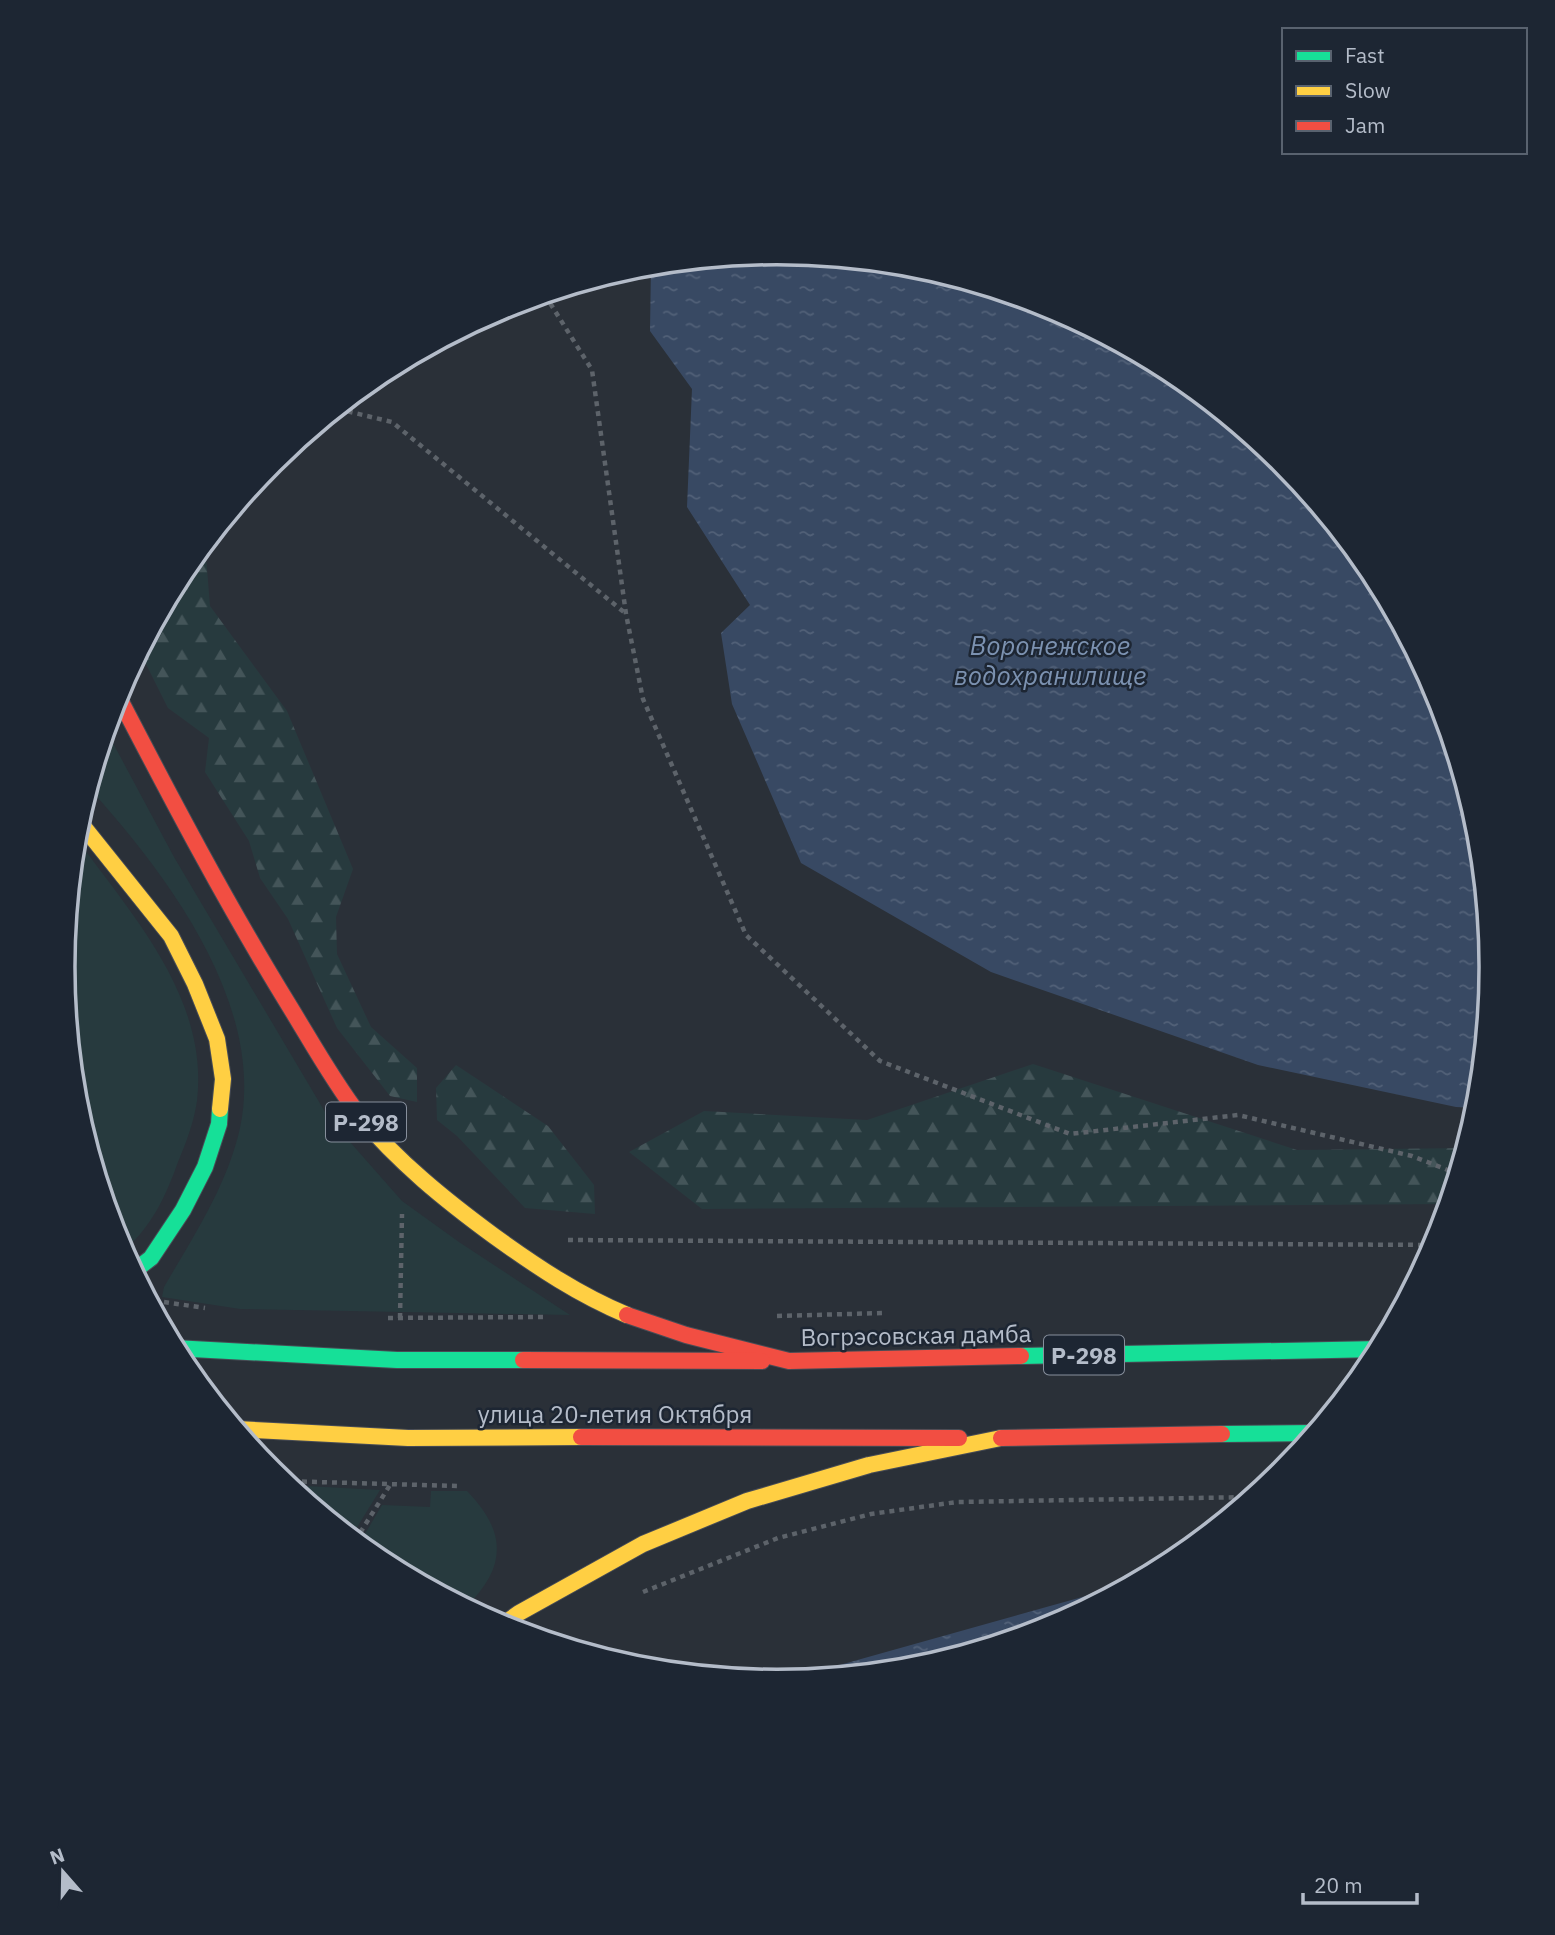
<svg xmlns="http://www.w3.org/2000/svg" width="1555" height="1935" font-family="'IBM Plex Sans',sans-serif">
  <style>
    .grass { fill: #273a3e }
    .forest { fill: url(#forest-firs) }
    .water { fill: url(#water-ripples) }
    .lines { fill: none; stroke-linecap: round; stroke-linejoin: round }
    .fast-casing { stroke: #484c55; stroke-width: 18 }
    .slow-casing { stroke: #484c55; stroke-width: 18 }
    .jam-casing { stroke: #484c55; stroke-width: 18 }
    .path { stroke: #5d636a; stroke-width: 4.5; stroke-dasharray: 5 5; stroke-linecap: butt }
    .fast { stroke: #16e098; stroke-width: 16 }
    .slow { stroke: #ffcf43; stroke-width: 16 }
    .jam { stroke: #f24e42; stroke-width: 16 }
    .labels { text-anchor: middle; dominant-baseline: central; stroke-width: 5; stroke-linejoin: round; paint-order: stroke }
    .shield { fill: #1d2633; stroke: #878f9c; stroke-width: 2 }
    .shield-label { font-size: 23px; font-weight: bold; fill: #b4bcc9 }
    .street-label { font-size: 24px; fill: #b4bcc9; stroke: #1d2633 }
    .water-label { font-size: 26px; font-style: italic; fill: #7c92b1; stroke: #1d2633 }
    .rim { fill: none; stroke: #b4bcc9; stroke-width: 3.5 }
  </style>
  <defs>
    <pattern id="forest-firs" width="22" height="20" patternUnits="userSpaceOnUse" patternTransform="scale(1.75)"><rect width="22" height="20" fill="#273a3e"/><path d="M5 1l3.5 6h-7zM16 11l3.5 6h-7z" fill="#445559"/></pattern>
    <pattern id="water-ripples" width="26" height="14" patternUnits="userSpaceOnUse" patternTransform="scale(1.75)"><rect width="26" height="14" fill="#384963"/><path d="M2 4q2-2 4 0t4 0M15 11q2-2 4 0t4 0" fill="none" stroke="#526178"/></pattern>
  </defs>
  <rect width="100%" height="100%" fill="#2a3038"/>
  <g class="grass">
    <path d="M106,730L174,857L328,1117L402,1201L459,1242L570,1315L240,1309L162,1297L164,1287C193,1237 227,1186 240,1128C266,1005 167,874 89,788Z"/>
    <path d="M76,838C132,915 209,998 197,1101C194,1122 186,1143 178,1162C166,1196 151,1228 123,1251L117,1241L77,1106L63,967Z"/>
    <polygon points="288,1485 380,1490 351,1537"/>
    <path d="M431,1491H467C507,1532 507,1567 466,1607L380,1561L359,1544L382,1505L430,1507Z"/>
  </g>
  <g class="forest">
    <polygon points="205,544 210,606 287,711 353,869 336,917 337,954 371,1027 417,1068 417,1102 390,1096 337,1028 288,919 260,878 249,841 205,772 209,738 168,708 140,652 184,570"/>
    <polygon points="1033,1064 1297,1150 1466,1148 1449,1204 702,1209 629,1152 704,1111 867,1120"/>
    <polygon points="456,1065 548,1126 594,1185 595,1214 525,1208 457,1136 437,1120 436,1088"/>
  </g>
  <g class="water">
    <polygon points="778,253 917,267 1051,308 1175,374 1283,463 1372,571 1438,694 1478,829 1492,968 1478,1108 1456,1107 1258,1065 991,972 801,863 732,704 721,633 750,605 687,507 692,389 650,331 651,265"/>
    <polygon points="1136,1582 1051,1628 917,1668 779,1682"/>
  </g>
  <g class="lines">
    <g class="fast-casing">
      <g id="fast">
        <polyline points="134,1271 151,1258 183,1210 205,1167 219,1124 220,1109"/>
        <polyline points="174,1348 397,1360 523,1360"/>
        <polyline points="1021,1356 1380,1349"/>
        <polyline points="1222,1434 1316,1433"/>
      </g>
    </g>
    <g class="slow-casing">
      <g id="slow">
        <polyline points="79,821 171,936 195,984 217,1039 223,1079 220,1109"/>
        <path d="M359,1115C398,1162 445,1200 494,1236C537,1267 579,1295 627,1315"/>
        <polyline points="237,1429 408,1438 581,1437"/>
        <polyline points="501,1626 519,1613 643,1544 747,1501 869,1465 1001,1438"/>
      </g>
    </g>
    <g class="jam-casing">
      <g id="jam">
        <path d="M117,694C172,800 227,905 290,1007C312,1043 333,1081 359,1115"/>
        <polyline points="627,1315 686,1335 789,1361 1021,1356"/>
        <polyline points="523,1360 762,1361"/>
        <polyline points="581,1437 959,1438"/>
        <polyline points="1001,1438 1222,1434"/>
      </g>
    </g>
    <g class="path">
      <polyline points="545,295 592,370 626,614 643,699 746,935 880,1061 1070,1134 1238,1115 1412,1156 1458,1174"/>
      <polyline points="338,409 392,422 625,613"/>
      <polyline points="568,1240 1435,1245"/>
      <polyline points="164,1302 205,1308"/>
      <polyline points="777,1316 884,1313"/>
      <polyline points="388,1318 544,1317"/>
      <polyline points="400,1318 402,1214"/>
      <polyline points="282,1481 457,1486"/>
      <polyline points="355,1541 390,1485"/>
      <polyline points="643,1592 778,1538 871,1514 957,1502 1253,1497"/>
    </g>
    <use href="#fast" class="fast"/>
    <use href="#slow" class="slow"/>
    <use href="#jam" class="jam"/>
  </g>
  <g class="labels">
    <g class="shield">
      <rect x="326" y="1102.5" width="80" height="39" rx="5"/>
      <rect x="1044" y="1335.5" width="80" height="39" rx="5"/>
    </g>
    <g class="shield-label">
      <text x="366" y="1122">Р-298</text>
      <text x="1084" y="1355">Р-298</text>
    </g>
    <g class="street-label">
      <text transform="translate(916 1335) rotate(-1)">Вогрэсовская дамба</text>
      <text x="615" y="1414">улица 20-летия Октября</text>
    </g>
    <g class="water-label">
      <text x="1050" y="645">Воронежское<tspan x="1050" dy="30">водохранилище</tspan></text>
    </g>
  </g>
  <path d="M0 0H1555V1935H0ZM75 967a702 702 0 1 1 1404 0a702 702 0 1 1-1404 0Z" fill="#1d2633" fill-rule="evenodd"/>
  <path class="rim" d="M75 967a702 702 0 1 1 1404 0a702 702 0 1 1-1404 0Z"/>
  <rect x="1282" y="28" width="245" height="126" fill="#1d2633" stroke="#59626f" stroke-width="2"/>
  <rect x="1296" y="51" width="35" height="10" fill="#16e098" stroke="#59626f" stroke-width="2"/>
  <text x="1345" y="63" font-size="21" fill="#b4bcc9">Fast</text>
  <rect x="1296" y="86" width="35" height="10" fill="#ffcf43" stroke="#59626f" stroke-width="2"/>
  <text x="1345" y="98" font-size="21" fill="#b4bcc9">Slow</text>
  <rect x="1296" y="121" width="35" height="10" fill="#f24e42" stroke="#59626f" stroke-width="2"/>
  <text x="1345" y="133" font-size="21" fill="#b4bcc9">Jam</text>
  <g transform="translate(63 1872) rotate(340)" stroke="#1d2633" stroke-width="5" paint-order="stroke">
  <path d="M0-5L12 26L0 18L-12 26Z" fill="#b4bcc9"/>
  <text y="-10" font-size="19" font-weight="bold" text-anchor="middle" fill="#b4bcc9">N</text>
  </g>
  <path d="M1303 1893v10h114v-10" fill="none" stroke="#b4bcc9" stroke-width="3.5"/>
  <text x="1314" y="1893" font-size="21" fill="#b4bcc9" stroke="#1d2633" stroke-width="5" paint-order="stroke">20 m</text>
</svg>
